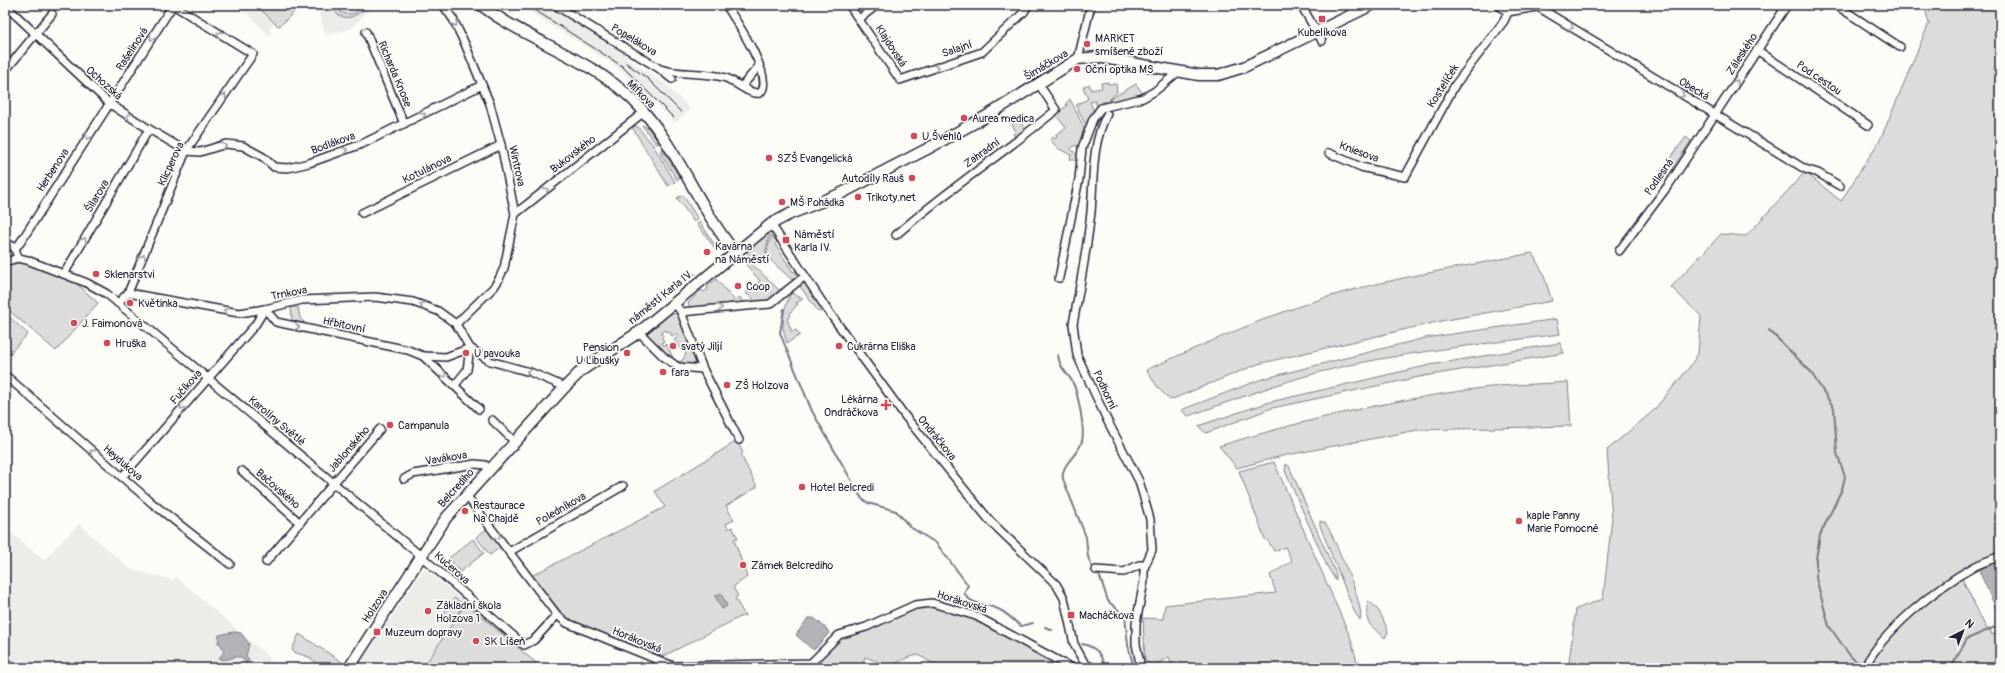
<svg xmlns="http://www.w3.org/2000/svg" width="2005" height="673" font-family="Pangolin,sans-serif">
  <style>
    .built { fill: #ecece9 }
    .green { fill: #dddcdb; stroke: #807f8b; fill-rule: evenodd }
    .water { fill: #b2b2b7; stroke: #787885 }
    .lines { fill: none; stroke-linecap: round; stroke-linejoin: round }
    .stream { stroke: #787885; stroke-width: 2 }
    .street-casing { stroke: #22223b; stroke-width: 10 }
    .secondary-casing { stroke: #22223b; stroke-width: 13 }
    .street { stroke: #fdfcf7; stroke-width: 7 }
    .secondary { stroke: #fdfcf7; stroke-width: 10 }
    .tram { stroke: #22223b; stroke-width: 1 }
    .oneway { stroke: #9a9aa2 }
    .poi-dot { fill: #d1495b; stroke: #fdfcf7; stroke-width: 1.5 }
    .labels { text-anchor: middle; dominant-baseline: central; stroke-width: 3.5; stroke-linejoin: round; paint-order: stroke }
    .poi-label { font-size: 11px; fill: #22223b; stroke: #fdfcf7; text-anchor: start }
    .street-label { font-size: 11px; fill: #22223b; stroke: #fdfcf7 }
  </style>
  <rect width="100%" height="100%" fill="#fdfcf7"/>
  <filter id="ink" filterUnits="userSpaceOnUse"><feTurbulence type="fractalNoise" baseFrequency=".025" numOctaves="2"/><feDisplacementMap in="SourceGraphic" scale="8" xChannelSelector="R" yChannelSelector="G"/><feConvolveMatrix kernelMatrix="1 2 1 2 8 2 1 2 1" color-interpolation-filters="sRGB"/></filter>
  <g filter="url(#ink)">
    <g class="built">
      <polygon points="230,5 298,5 298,8 281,25 278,26 274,23 269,28 271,33 269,36 248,14"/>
      <polygon points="316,5 374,5 350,29 326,35"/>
      <polygon points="519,5 547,5 592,33 623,52 629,60 664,83 690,108 689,111 675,123 619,68"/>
      <polygon points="79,524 130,569 173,580 176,577 271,659 265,668 5,668 5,527 43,560"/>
      <polygon points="424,568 466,603 423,668 360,668 358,667"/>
    </g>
    <g class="green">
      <polygon points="256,5 298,5 298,8 281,25 278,26"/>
      <path d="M330,5H333C343,18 355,16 365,5H368C356,18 341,25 330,5Z"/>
      <polygon points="1924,5 2000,5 2000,553 1959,572 1986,628 1989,627 1992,635 2000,631 2000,668 1568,668 1576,609 1603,599 1612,518 1607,450 1653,411 1688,369 1698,354 1701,316 1671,287 1721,234 1746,236 1805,172 1841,201 1881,138 1929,23"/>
      <polygon points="1108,82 1108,84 1116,84 1117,92 1106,103 1105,101 1097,106 1095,101 1090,102 1094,111 1086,126 1076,105 1088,99 1083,87 1089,84 1091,90 1102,88 1101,83"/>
      <polygon points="1136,84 1144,95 1107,104 1112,98"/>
      <polygon points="1070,99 1084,128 1080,149 1075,145 1071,149 1078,156 1077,161 1070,159 1071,155 1059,149 1050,140 1053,137 1055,139 1057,137 1055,135 1066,128 1055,114 1067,106 1066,103"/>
      <polygon points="1017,116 1026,131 1016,138 1013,134 1016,132 1010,120"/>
      <polygon points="642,125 648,128 659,143 656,144"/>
      <polygon points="637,126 653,145 675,182 668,186 632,127"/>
      <polygon points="1686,137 1691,141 1667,177 1660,172"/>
      <polygon points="662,149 680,178 677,180 660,152"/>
      <polygon points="683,195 698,219 694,222 677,198"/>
      <polygon points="700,222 718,250 717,251 697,224"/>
      <polygon points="767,234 769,234 764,261 759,264 745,251"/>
      <polygon points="771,235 777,242 775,244 793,272 796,271 797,276 794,280 791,279 766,256"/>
      <path d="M1532,253L1543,273L1552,301L1441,321L1258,364L1170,400L1159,389L1146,370C1218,338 1292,304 1368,286C1422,273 1478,264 1532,253Z"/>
      <polygon points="742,254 779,290 783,288 769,302 757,303 746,293 760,281 742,260 739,258"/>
      <polygon points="10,263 24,263 75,282 98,303 56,351 5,307 5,265"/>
      <polygon points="716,279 735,301 740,297 744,304 690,307 688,303 701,290 704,292 708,289 707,287"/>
      <polygon points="804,283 821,305 822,312 818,311 801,288 800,285"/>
      <path d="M791,293L803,299L796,303L798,304L790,313L791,316L787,319L792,332L796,330L800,335L787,343C780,325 783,309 791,293Z"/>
      <polygon points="291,307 298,307 300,318 305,323 292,321"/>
      <polygon points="5,313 28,334 8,355 5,352"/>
      <path d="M672,313L678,315L681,318L698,364L695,366L693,365C673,369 660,349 646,336V332ZM665,330L667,332L669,331L672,336L677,333L679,336L674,340L686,354L682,361L675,362L668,347L666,344L664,346L662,343L664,341L662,338L663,336L661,333Z"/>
      <path d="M1557,319L1560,334C1480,345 1398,352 1320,372C1275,384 1232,401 1188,416L1181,410L1262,379L1425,338Z"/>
      <polygon points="1560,343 1564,353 1424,376 1272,408 1206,433 1198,426 1270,402 1430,365"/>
      <path d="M1568,382L1571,426L1418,430L1282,456L1237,468L1219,446C1310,418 1404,397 1499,386C1522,384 1545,384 1568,382Z"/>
      <polygon points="737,441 743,453 741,455 757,487 726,506 734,520 726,524 728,529 732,527 738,538 734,539 747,577 733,587 738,596 735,598 745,616 742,616 660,658 609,638 565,617 536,581 531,576 665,507 655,491"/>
      <polygon points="1274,462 1351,639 1357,662 1357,668 1173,668 1169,657 1153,666 1145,661 1143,618 1163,619 1165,605 1276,593 1270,575 1292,561 1285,547 1274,551 1268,541 1265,539 1239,471"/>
      <polygon points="1286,464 1289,466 1336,574 1336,581 1327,566 1285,471"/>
      <path d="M1320,521L1325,523L1329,529C1336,545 1366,607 1360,620L1354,611L1320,526Z"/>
      <polygon points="488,528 502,546 490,555 476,537"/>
      <polygon points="473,539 484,553 460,572 449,558"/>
      <polygon points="454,598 464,604 453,621 443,615"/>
      <path d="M1368,601C1380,608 1384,621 1388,632L1385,638C1369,623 1364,625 1368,601Z"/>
      <polygon points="466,603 542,668 423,668"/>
      <path d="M928,605L975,619L1069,668H941L918,655L909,657L890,666L865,657L861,668H811C818,660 825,650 833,642C846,630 909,609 928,605Z"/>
      <polygon points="299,634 342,662 338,668 323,668 309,657 294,652 292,650"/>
    </g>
    <g class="water">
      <polygon points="2000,560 2000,618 1978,568"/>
      <polygon points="721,593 727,606 722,609 715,596"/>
      <polygon points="808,618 814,618 827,629 829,633 815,649 812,649 796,635"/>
      <path d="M233,632L241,633L249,644L246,656L249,659L247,664L244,661L241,657C232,655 227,663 219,658L224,652L221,644L218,643L219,635Z"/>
    </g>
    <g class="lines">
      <g class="stream">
        <path d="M784,309L780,333L784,343L812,411L862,499L868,503L896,511L910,527L936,543L968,585L964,593C972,607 988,603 1000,610C1008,614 1014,621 1021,626L1033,623"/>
        <polyline points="1769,330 1810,371 1834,408 1837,453 1845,477 1842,489 1820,535 1816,559 1816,578 1829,626 1851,657 1861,665"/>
        <path d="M1058,355C1060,369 1065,370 1072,381C1078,392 1085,429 1082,441C1079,455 1060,464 1063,479L1086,537L1088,557L1092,567L1100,577L1108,601L1125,616L1128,645L1134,668"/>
        <polyline points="1045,627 1052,630"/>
        <path d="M1082,644C1097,647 1101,654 1105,668"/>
        <polyline points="1951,668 1967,639 2000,625"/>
      </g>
      <g class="street-casing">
        <g id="street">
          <polyline points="5,5 110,104 149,129 186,151 200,152 226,144 243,146 263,157 274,167 288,168 309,163 362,144 482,85"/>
          <polyline points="443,5 453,19 465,44 490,104 501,145 515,214 504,268 499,279 494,287 456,324"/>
          <path d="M555,5L660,69C681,76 704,71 726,78C736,82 749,95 760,93C776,80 735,19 726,5"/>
          <polyline points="849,5 900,80 982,52 1024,12 1028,5"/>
          <polyline points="1301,5 1322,41"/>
          <polyline points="1498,5 1508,12 1548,5"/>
          <polyline points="1836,5 1900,47"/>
          <polyline points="1538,7 1805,169 1818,173 1840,186"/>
          <polyline points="859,19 877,5"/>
          <polyline points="366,32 404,124"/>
          <polyline points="1757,50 1868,125"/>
          <polyline points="1078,59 1091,5"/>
          <polyline points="5,71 52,14"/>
          <polyline points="662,71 672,79"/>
          <polyline points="742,86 759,66"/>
          <path d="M1107,114C1091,145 1094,178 1091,212C1087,249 1080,287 1073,324L1077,355L1107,420L1139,481L1150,519L1152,550L1144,568V581L1136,623V644L1141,668"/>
          <polyline points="1329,153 1361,167 1405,177 1455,85 1504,21 1508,12"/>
          <polyline points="362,213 501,145"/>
          <polyline points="515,214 644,112"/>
          <polyline points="771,224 826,308 905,416 990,521 1056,584 1064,598 1074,644 1087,668"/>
          <path d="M896,235C947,190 1004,153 1056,110L1038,83"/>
          <polyline points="5,241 15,248 18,258"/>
          <polyline points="15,248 20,243 173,5"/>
          <polyline points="1619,251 1670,183 1787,5"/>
          <polyline points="5,262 18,258 27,260 87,283 107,294 422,557 524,645 534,640 557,615"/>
          <polyline points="64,274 149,129"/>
          <polyline points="1059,278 1079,179 1082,148 1093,119 1101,108 1143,98 1155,91 1178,72"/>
          <polyline points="128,293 239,313 265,309 302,300 375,297 413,302 438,311 456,324 470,348 490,361 530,372 565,387"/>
          <polyline points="674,302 681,312 703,369 739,440"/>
          <polyline points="118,303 128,293 186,151 253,54 173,5"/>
          <polyline points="265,309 276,322 408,350 423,356 479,409"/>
          <polyline points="681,312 770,304 805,276"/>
          <polyline points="639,332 664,357 678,367 703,369"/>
          <polyline points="423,356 446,357 470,348 467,370 455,385"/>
          <polyline points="5,375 152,503 230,564"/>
          <polyline points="492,420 515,442"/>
          <polyline points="242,471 300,523"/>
          <polyline points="122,477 255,325 265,309"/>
          <polyline points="404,479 413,474 475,464 485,465 490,469"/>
          <polyline points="466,495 557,615 567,623 673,666 811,663 839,635 866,627 915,605 932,603 976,616 1072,668"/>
          <polyline points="509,552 623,486"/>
          <polyline points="266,562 380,429"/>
          <polyline points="1096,570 1124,572 1139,565 1145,565"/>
          <polyline points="1083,663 1094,668"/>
          <path d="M1864,668C1883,631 1936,588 1972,568C1980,563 1991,560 2000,556"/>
        </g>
      </g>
      <g class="secondary-casing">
        <g id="secondary">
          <path d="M481,5C528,41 589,58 632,99C676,142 696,205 735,252"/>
          <polyline points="349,668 446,518 565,387 582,370 639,332 771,224 790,214 840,194 927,149 985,117 1078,59 1098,57 1199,75 1218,75 1244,67 1372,5"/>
        </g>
      </g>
      <use href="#street" class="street"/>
      <use href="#secondary" class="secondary"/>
      <g class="tram">
        <polyline points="527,5 622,66 674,118"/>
        <polyline points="626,63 647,78 681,112"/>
      </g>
    </g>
    <defs><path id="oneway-chevron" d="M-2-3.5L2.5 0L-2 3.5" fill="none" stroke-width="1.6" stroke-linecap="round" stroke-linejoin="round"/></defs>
    <g class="oneway">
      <use href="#oneway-chevron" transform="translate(455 24) rotate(63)"/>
      <use href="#oneway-chevron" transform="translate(1571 27) rotate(31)"/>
      <use href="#oneway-chevron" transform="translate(219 34) rotate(-148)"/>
      <use href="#oneway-chevron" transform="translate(152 38) rotate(123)"/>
      <use href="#oneway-chevron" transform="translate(937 68) rotate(-19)"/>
      <use href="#oneway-chevron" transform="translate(1736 82) rotate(-57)"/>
      <use href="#oneway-chevron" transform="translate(1682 95) rotate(31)"/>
      <use href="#oneway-chevron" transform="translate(224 96) rotate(-56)"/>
      <use href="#oneway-chevron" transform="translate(423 115) rotate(-27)"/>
      <use href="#oneway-chevron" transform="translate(129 116) rotate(-148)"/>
      <use href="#oneway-chevron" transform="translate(88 137) rotate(123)"/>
      <use href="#oneway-chevron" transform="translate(224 146) rotate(-9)"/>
      <use href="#oneway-chevron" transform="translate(345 150) rotate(-20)"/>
      <use href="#oneway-chevron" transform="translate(546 190) rotate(-38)"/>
      <use href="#oneway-chevron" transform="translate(84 240) rotate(-59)"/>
      <use href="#oneway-chevron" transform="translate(143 257) rotate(-68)"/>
      <use href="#oneway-chevron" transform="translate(422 305) rotate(-159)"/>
      <use href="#oneway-chevron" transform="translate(720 308) rotate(-5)"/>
      <use href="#oneway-chevron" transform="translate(226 311) rotate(-170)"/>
      <use href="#oneway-chevron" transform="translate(297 327) rotate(12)"/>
      <use href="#oneway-chevron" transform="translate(529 372) rotate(-162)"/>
      <use href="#oneway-chevron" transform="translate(444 375) rotate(43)"/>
      <use href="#oneway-chevron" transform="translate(182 407) rotate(131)"/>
      <use href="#oneway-chevron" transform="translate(92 452) rotate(-139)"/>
      <use href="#oneway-chevron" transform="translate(498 537) rotate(53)"/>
    </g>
  </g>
  <g class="poi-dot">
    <rect x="1318" y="15" width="8" height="8" rx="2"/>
    <circle cx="1087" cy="44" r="4"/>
    <circle cx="1077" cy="69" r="4"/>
    <circle cx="964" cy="118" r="4"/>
    <circle cx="914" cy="136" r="4"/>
    <circle cx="769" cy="158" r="4"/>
    <circle cx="912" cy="178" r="4"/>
    <circle cx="858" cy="197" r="4"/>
    <circle cx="782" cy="202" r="4"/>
    <rect x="782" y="236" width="8" height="8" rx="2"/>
    <circle cx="707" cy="252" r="4"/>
    <circle cx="96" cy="274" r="4"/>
    <circle cx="738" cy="286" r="4"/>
    <circle cx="130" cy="303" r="4"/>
    <circle cx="74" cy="323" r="4"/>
    <circle cx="107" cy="343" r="4"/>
    <circle cx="673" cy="346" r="4"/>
    <circle cx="839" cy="346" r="4"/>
    <circle cx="466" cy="353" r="4"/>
    <circle cx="627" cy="353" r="4"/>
    <circle cx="663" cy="372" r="4"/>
    <circle cx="727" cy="385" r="4"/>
    <path d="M884 399h4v4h4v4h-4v4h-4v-4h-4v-4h4z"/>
    <circle cx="390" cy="425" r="4"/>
    <circle cx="802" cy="487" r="4"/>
    <circle cx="465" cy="511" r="4"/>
    <circle cx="1519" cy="521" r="4"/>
    <circle cx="743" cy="565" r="4"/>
    <circle cx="428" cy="611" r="4"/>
    <rect x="1067" y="611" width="8" height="8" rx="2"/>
    <rect x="373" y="628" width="8" height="8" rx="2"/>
    <circle cx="476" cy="641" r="4"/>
  </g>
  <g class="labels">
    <g class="poi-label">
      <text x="1322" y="32" text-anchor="middle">Kubelíkova</text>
      <text x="1095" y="38">MARKET<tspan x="1095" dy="13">smíšené zboží</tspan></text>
      <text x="1085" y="69">Oční optika MS</text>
      <text x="972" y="118">Aurea medica</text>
      <text x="922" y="136">U Švehlů</text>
      <text x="777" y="158">SZŠ Evangelická</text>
      <text x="904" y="178" text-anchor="end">Autodíly Rauš</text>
      <text x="866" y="197">Trikoty.net</text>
      <text x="790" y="202">MŠ Pohádka</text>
      <text x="794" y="234">Náměstí<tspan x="794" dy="13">Karla IV.</tspan></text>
      <text x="715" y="246">Kavárna<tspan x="715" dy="13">na Náměstí</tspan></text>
      <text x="104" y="274">Sklenarstvi</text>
      <text x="746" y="286">Coop</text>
      <text x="138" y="303">Květinka</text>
      <text x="82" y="323">J. Faimonová</text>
      <text x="115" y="343">Hruška</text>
      <text x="681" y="346">svatý Jiljí</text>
      <text x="847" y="346">Cukrárna Eliška</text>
      <text x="619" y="347" text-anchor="end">Pension<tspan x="619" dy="13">U Libušky</tspan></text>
      <text x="474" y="353">U pavouka</text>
      <text x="671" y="372">fara</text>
      <text x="735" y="385">ZŠ Holzova</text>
      <text x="878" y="399" text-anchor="end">Lékárna<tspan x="878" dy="13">Ondráčkova</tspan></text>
      <text x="398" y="425">Campanula</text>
      <text x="810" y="487">Hotel Belcredi</text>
      <text x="473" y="505">Restaurace<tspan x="473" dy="13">Na Chajdě</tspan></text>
      <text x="1527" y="515">kaple Panny<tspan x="1527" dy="13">Marie Pomocné</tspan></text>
      <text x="751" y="565">Zámek Belcrediho</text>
      <text x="436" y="605">Základní škola<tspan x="436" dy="13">Holzova 1</tspan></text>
      <text x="1079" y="615">Macháčkova</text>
      <text x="385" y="632">Muzeum dopravy</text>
      <text x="484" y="641">SK Líšeň</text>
    </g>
    <g class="street-label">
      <text transform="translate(634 40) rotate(31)">Popelákova</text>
      <text transform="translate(891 46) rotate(57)">Klajdovská</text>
      <text transform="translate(132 49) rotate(-57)">Rašelinová</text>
      <text transform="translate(957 49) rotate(-19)">Salajní</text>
      <text transform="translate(1742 54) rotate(-57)">Záleského</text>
      <text transform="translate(1046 65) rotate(-31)">Šimáčkova</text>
      <text transform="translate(395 74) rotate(67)">Richarda Knose</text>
      <text transform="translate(1819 78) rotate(34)">Pod cestou</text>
      <text transform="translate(104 83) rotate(42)">Ochozská</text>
      <text transform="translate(1443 86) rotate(-58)">Kostelíček</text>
      <text transform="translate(1694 89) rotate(31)">Obecká</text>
      <text transform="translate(641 94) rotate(45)">Mifkova</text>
      <text transform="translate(333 143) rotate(-20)">Bodlákova</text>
      <text transform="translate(1359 152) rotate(20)">Kniesova</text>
      <text transform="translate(982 153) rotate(-36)">Zahradní</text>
      <text transform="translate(573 154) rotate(-38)">Bukovského</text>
      <text transform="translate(171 164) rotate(-65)">Klicperova</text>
      <text transform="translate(517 166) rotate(77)">Wintrova</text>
      <text transform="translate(427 169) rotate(-26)">Kotulánova</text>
      <text transform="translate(53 170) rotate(-57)">Herbenova</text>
      <text transform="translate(1659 177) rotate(-55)">Podlesná</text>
      <text transform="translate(97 196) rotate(-59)">Šilarova</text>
      <text transform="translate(289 293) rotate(-11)">Trnkova</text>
      <text transform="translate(661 297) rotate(-39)">náměstí Karla IV.</text>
      <text transform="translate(344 325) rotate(12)">Hřbitovní</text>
      <text transform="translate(186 387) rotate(-49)">Fučíkova</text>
      <text transform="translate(1105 390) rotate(65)">Podhorní</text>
      <text transform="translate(277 421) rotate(40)">Karolíny Světlé</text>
      <text transform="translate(937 438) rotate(51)">Ondráčkova</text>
      <text transform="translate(349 449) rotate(-49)">Jablonského</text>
      <text transform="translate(446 458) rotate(-9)">Vavákova</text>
      <text transform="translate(123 463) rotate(41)">Heydukova</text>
      <text transform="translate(456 488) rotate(-48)">Belcrediho</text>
      <text transform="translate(278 489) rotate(41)">Bačovského</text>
      <text transform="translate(561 509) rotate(-30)">Poledníkova</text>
      <text transform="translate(452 568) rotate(41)">Kučerova</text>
      <text transform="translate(962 602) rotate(18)">Horákovská</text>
      <text transform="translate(375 606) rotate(-57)">Holzova</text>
      <text transform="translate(637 640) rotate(22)">Horákovská</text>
    </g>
  </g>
  <rect width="2005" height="673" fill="none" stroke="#fdfcf7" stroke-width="20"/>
  <rect x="10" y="10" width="1985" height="653" fill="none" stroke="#22223b" stroke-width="1.5" filter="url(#ink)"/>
  <g transform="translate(1963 631) rotate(42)" stroke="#fdfcf7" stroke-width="3" paint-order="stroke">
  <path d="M0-3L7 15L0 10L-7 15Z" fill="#22223b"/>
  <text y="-6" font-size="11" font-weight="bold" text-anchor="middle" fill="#22223b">N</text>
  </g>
</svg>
